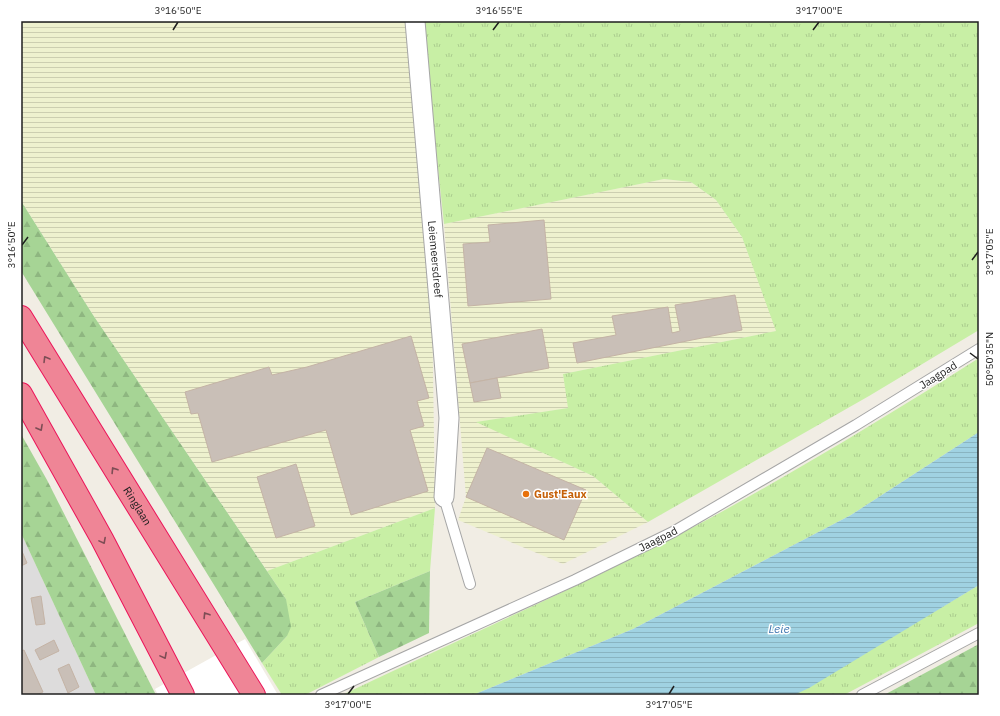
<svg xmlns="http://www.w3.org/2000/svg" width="1000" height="716" font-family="'IBM Plex Sans',sans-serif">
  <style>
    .residential { fill: #dddcdc }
    .farmland { fill: url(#farmland-rules) }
    .grass { fill: url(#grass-tufts) }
    .forest { fill: url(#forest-firs) }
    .water { fill: url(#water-rules) }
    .pier { fill: #fff }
    .building { fill: #c9bfb7; stroke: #c4b3a5 }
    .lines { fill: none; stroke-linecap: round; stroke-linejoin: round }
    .lane-casing { stroke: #a6a6a6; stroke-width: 12 }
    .street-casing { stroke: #a6a6a6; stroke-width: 21 }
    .highway-casing { stroke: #ec145a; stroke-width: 24 }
    .lane { stroke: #fff; stroke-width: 10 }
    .street { stroke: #fff; stroke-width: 19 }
    .highway { stroke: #ef8596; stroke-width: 22 }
    .oneway { stroke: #7d4d55 }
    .ticks { fill: none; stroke: #1f1f1f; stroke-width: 1.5 }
    .food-dot { fill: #e8710a; stroke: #fff; stroke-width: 1.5 }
    .labels { text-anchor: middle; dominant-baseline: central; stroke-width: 3; stroke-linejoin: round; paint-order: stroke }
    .street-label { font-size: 11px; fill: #1f1f1f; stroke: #fff }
    .food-label { font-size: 11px; font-weight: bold; fill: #c56008; stroke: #fff; text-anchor: start }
    .water-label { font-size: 12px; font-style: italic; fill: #4076b0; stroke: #fff }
    .neatline { fill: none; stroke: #1f1f1f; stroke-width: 1.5 }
    .ticks-label { font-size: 10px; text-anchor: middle; fill: #1f1f1f }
  </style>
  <defs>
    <pattern id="farmland-rules" width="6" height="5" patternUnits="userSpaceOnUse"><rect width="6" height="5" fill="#eef1ce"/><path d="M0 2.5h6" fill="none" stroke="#ccceb0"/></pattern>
    <pattern id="grass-tufts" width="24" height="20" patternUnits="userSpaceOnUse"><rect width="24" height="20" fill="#c8efa5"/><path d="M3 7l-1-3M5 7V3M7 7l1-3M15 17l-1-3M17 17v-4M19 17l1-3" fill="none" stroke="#abcc8e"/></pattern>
    <pattern id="forest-firs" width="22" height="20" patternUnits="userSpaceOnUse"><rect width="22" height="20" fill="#a6d495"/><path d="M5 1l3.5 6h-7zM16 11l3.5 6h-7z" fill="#8eb680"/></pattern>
    <pattern id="water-rules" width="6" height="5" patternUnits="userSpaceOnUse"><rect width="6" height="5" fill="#a0d2e2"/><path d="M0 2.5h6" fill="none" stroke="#89b4c1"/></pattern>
  </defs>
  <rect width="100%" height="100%" fill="#f1ede4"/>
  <polygon class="residential" points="21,533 96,695 21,695"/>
  <g class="farmland">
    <polygon points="21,21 407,21 432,301 435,508 267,571 93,315 21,201"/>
    <polygon points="664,179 691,182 716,200 742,237 777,331 563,374 569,408 477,422 593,476 648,522 563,564 458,520 466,497 444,224"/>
  </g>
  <g class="grass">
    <polygon points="422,21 979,21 979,330 869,396 648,522 593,476 476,422 568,408 563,374 776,331 742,237 716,200 691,182 664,179 444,224"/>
    <path d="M979,358V432L851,515L633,629L473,695H342C466,636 593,581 714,516C805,466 892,413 979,358Z"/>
    <polygon points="435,508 430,571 355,602 379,657 305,695 282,695 262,663 287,636 286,599 267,571"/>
    <polygon points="979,585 979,623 844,695 794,695"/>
  </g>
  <g class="forest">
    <polygon points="21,201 93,315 286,599 291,627 287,636 262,663 21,271"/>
    <polygon points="21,434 47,480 156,695 96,695 21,533"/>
    <polygon points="430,571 429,633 379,657 355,602"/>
    <polygon points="979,644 979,695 884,695"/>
  </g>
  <polygon class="water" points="979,432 979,585 809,688 794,695 473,695 633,629 851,515"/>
  <polygon class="pier" points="245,639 278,695 158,695 155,689"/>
  <g class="building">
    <polygon points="544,220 551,299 468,306 463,244 490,242 488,225"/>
    <polygon points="735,295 742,330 577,363 573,343 616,335 612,316 668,307 672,333 680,331 675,305"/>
    <polygon points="542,329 549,368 470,383 462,344"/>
    <polygon points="411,336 429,398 417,401 424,426 410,430 428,491 351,515 326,430 212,462 198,413 191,414 185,392 269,367 272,375 307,367"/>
    <polygon points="497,378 501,398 474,402 470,383"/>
    <polygon points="487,448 586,490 564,540 466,497"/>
    <polygon points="296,464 315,526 276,538 257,477"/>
    <polygon points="21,549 27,563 21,566"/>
    <polygon points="41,596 45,624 36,625 31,598"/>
    <polygon points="54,640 59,651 40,660 35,650"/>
    <polygon points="24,650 43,692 36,695 21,695 21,651"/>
    <polygon points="69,664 79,687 68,693 58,669"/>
  </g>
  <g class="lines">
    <g class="lane-casing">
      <g id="lane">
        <polyline points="444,497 470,584"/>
        <polyline points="321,695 575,580 673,532 856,425 979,349"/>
        <polyline points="862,695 979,633"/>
      </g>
    </g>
    <g class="street-casing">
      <g id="street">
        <path id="s1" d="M415,21L449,418L444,497"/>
      </g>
    </g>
    <g class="highway-casing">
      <g id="highway">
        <path id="s2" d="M21,317L254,695"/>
        <polyline points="21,394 102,539 183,695"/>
      </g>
    </g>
    <use href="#lane" class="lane"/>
    <use href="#street" class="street"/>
    <use href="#highway" class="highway"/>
  </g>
  <defs><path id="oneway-chevron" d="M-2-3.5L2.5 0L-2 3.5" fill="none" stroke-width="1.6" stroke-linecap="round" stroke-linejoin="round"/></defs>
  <g class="oneway">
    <use href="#oneway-chevron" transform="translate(46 359) rotate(-121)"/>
    <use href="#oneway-chevron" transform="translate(40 428) rotate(61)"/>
    <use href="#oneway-chevron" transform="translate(114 470) rotate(-122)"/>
    <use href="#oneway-chevron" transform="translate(103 541) rotate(62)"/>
    <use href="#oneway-chevron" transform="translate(206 615) rotate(-122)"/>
    <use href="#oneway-chevron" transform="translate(164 656) rotate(62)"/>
  </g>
  <path class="ticks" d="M173,30L178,22M493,30L499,22M813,30L819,22M22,245L28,237M972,260L978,252M970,353L978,359M348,694L354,686M669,694L674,686"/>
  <circle class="food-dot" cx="526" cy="494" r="4"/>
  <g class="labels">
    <g class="street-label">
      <text stroke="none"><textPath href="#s1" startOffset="239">Leiemeersdreef</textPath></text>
      <text transform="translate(938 375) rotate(-32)">Jaagpad</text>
      <text stroke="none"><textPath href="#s2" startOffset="222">Ringlaan</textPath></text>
      <text transform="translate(658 539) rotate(-27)">Jaagpad</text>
    </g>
    <g class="food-label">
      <text x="534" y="494">Gust'Eaux</text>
    </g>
    <g class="water-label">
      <text x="779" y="628">Leie</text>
    </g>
  </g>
  <rect width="1000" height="716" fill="none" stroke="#ffffff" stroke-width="44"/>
  <rect x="22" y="22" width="956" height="672" class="neatline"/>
  <g class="ticks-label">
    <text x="178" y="14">3°16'50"E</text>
    <text x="499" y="14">3°16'55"E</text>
    <text x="819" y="14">3°17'00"E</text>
    <text transform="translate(11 245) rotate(-90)" y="4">3°16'50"E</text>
    <text transform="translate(989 252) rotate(-90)" y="4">3°17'05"E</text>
    <text transform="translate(989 359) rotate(-90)" y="4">50°50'35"N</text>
    <text x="348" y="708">3°17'00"E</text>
    <text x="669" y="708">3°17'05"E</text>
  </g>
</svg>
